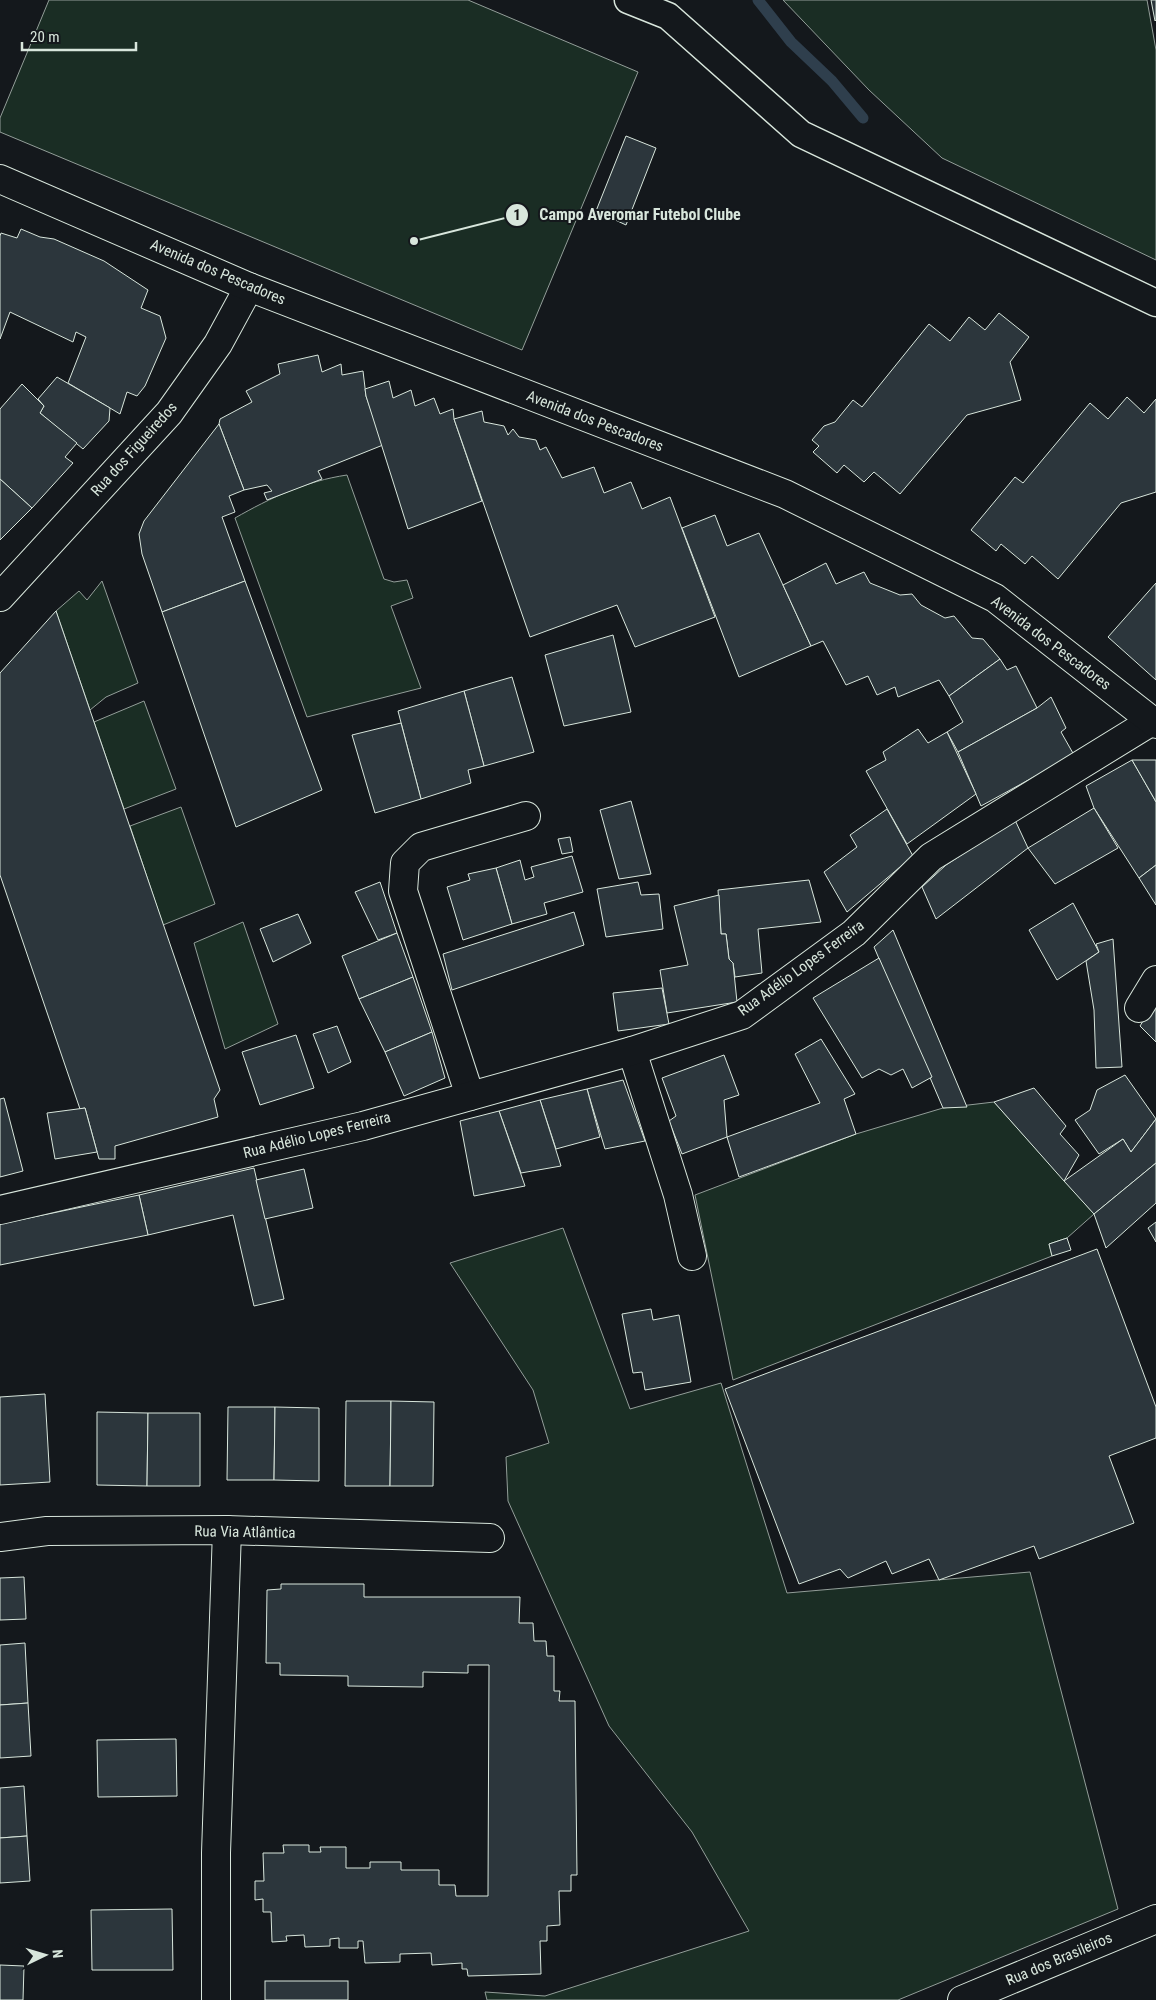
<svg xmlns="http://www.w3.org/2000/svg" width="1156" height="2000" font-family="'Roboto Condensed',sans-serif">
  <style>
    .green { fill: #1a2d24; stroke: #939e99 }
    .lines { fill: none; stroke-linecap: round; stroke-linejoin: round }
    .stream { stroke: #2f3f4d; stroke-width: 11 }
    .building { fill: #2c363c; stroke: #d8e6dc }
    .pedestrian-casing { stroke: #d8e6dc; stroke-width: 29 }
    .minor-casing { stroke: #d8e6dc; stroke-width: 30 }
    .tertiary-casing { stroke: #d8e6dc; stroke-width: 30 }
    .pedestrian { stroke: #14181c; stroke-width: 26 }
    .minor { stroke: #14181c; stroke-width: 28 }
    .tertiary { stroke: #14181c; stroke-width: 28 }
    .labels { text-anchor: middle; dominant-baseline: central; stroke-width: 4; stroke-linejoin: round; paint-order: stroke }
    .street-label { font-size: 15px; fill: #d8e6dc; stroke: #14181c }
    .leader { fill: none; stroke: #d8e6dc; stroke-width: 2 }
    .callout-dot { fill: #d8e6dc; stroke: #14181c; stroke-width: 2 }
    .mark-label { font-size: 15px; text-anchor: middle; font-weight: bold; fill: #111 }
    .callout-label { font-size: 16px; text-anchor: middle; font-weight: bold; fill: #d8e6dc; stroke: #14181c; stroke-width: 4; stroke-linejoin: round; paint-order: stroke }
  </style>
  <rect width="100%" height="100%" fill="#14181c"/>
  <g class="green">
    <polygon points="49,0 468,0 638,72 522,350 0,132 0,118"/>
    <polygon points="783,0 1147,0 1156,50 1156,260 942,158 869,90"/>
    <path d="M347,475L384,579L394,582L407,580L413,598L391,606L421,688L307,717L235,518C270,498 306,481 347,475Z"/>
    <polygon points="102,581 138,683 106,697 90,710 56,611 79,591 87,600"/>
    <polygon points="144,701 176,789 124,809 94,722"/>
    <polygon points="181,807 215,904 163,925 130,826"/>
    <polygon points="243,922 278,1024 225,1049 194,943"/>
    <polygon points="994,1102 1094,1214 1067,1238 1049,1244 1052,1256 733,1380 695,1195 856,1134 943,1108"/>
    <polygon points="563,1228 630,1409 721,1383 787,1593 1030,1572 1118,1909 898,2000 487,2000 485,1992 545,1996 749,1931 692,1832 609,1726 508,1501 506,1457 549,1443 533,1390 450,1263"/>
  </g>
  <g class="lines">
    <polyline class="stream" points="758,0 791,42 832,81 863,118"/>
  </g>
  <g class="building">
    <polygon points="1151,0 1156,0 1156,20 1155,21"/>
    <polygon points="626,136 656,148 626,225 596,211"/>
    <polygon points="21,229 40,237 54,239 104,261 148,290 141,308 160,316 166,338 145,386 137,396 127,392 120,414 68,383 86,337 76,332 73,342 10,312 0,339 0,236 1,233 17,238"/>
    <polygon points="999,313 1029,337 1010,362 1021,400 967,415 900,494 874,472 864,482 844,465 837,473 813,452 819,446 812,440 824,426 835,422 853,400 862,407 929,324 950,341 969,317 985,330"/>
    <polygon points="318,355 322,372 341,364 342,375 363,371 366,396 383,445 318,471 322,479 267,500 264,493 272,491 267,485 244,490 219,424 220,419 252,402 246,391 280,374 278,364"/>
    <polygon points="57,377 110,408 109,421 83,449 40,413 44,406 38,399"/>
    <polygon points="389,381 393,398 411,390 415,406 434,398 440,414 453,409 454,419 482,501 408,529 366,396 365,389"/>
    <polygon points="22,384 44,406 40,413 77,443 65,457 73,463 32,508 0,479 0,409"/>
    <polygon points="1127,397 1144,413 1156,399 1156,492 1121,503 1058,579 1032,556 1025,564 1001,544 996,551 971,530 1015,477 1023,483 1090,403 1108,419"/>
    <polygon points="482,411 484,422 504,426 508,435 513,429 519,437 536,440 540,450 546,447 562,478 594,467 604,493 631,482 642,509 670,497 715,617 635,647 617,605 530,637 454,419"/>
    <polygon points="219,424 244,490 229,496 235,512 222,517 245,581 162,612 142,554 139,534 144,521"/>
    <polygon points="0,479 32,508 0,540"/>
    <polygon points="715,515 727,546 759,533 811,646 739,677 682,528"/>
    <polygon points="826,563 836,584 864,572 870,583 900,595 912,594 921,605 945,618 954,616 972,638 983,639 1000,659 949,696 939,680 898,697 895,687 877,695 868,676 846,685 823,641 811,646 783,585"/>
    <polygon points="245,581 322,790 236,827 162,612"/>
    <polygon points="1156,583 1156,680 1108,637"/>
    <polygon points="56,611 220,1090 214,1099 218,1117 115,1146 115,1159 99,1159 85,1108 80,1109 0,875 0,673"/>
    <polygon points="613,635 631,712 564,726 545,655"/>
    <polygon points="1000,659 1007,670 1016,666 1037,708 958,752 947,732 963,722 949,696"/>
    <polygon points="512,677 534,752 484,766 464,691"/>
    <polygon points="464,691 484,766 468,770 471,783 421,799 398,711"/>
    <polygon points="1051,697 1066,728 1061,732 1074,755 981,806 958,752 1037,708"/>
    <polygon points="401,723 421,799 375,813 352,735"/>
    <polygon points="918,729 928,743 947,732 976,794 907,844 866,771 886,760 883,752"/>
    <polygon points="1132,760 1156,802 1156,865 1139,878 1094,808 1086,786"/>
    <polygon points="1132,760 1156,760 1156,802 1155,800"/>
    <polygon points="631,801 651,874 619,879 600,810"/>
    <polygon points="1094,808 1118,848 1055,884 1028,848"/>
    <polygon points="887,809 913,856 847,912 824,872 857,847 850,835"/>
    <polygon points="1015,820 1028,848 936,919 922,887 946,865"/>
    <polygon points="570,837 573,852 562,854 558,839"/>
    <polygon points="572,856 583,892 544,903 547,914 512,924 496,868 520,860 525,880 534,877 531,867"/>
    <polygon points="1156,865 1156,905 1139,878"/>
    <polygon points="496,868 512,924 463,940 447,887 470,880 468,874"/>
    <polygon points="809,880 821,922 758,929 762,973 735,977 733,963 729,959 726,934 721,934 718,890"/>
    <polygon points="380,882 397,933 378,940 355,892"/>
    <polygon points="638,882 641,895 659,894 663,929 606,937 597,889"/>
    <polygon points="719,895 721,934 726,934 729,959 733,963 737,1002 667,1013 660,970 688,965 674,906"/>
    <polygon points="1073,903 1099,952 1057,980 1029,930"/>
    <polygon points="574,912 584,945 452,990 443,954"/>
    <polygon points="298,914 311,943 273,962 260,929"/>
    <polygon points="893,930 967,1107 943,1108 874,947"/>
    <polygon points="397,933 413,977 359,999 342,956"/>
    <polygon points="1113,939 1122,1067 1096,1068 1094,1010 1086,961 1099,952 1096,944"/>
    <polygon points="879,958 932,1077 912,1088 903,1069 891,1075 879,1069 862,1078 813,998"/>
    <polygon points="413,977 432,1032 385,1052 359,999"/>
    <polygon points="662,988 669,1024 618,1031 613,993"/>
    <polygon points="1156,1000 1156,1042 1140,1026"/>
    <polygon points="337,1026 351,1062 328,1073 313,1034"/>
    <polygon points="432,1032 445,1078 404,1096 385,1052"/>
    <polygon points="296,1035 314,1088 260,1105 242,1052"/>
    <polygon points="821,1039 855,1094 844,1099 856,1134 739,1177 727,1137 820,1103 795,1054"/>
    <polygon points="724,1055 739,1095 724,1100 727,1137 682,1154 669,1121 676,1116 662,1078"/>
    <polygon points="1125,1075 1156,1119 1131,1152 1123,1139 1099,1154 1075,1120 1090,1110 1097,1090"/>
    <polygon points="623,1080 645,1141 605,1149 587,1089"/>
    <polygon points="1034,1088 1066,1126 1060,1134 1079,1155 1064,1181 994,1102"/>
    <polygon points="587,1089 600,1137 556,1149 540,1100"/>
    <polygon points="4,1098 23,1171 0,1177 0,1099"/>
    <polygon points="540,1100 561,1166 521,1173 499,1111"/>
    <polygon points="85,1108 97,1152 55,1159 47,1113"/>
    <polygon points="499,1111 525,1186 474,1196 460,1121"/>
    <polygon points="1156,1119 1156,1163 1094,1214 1064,1181 1123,1139 1131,1152"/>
    <polygon points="1156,1163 1156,1203 1106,1248 1094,1214"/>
    <polygon points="254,1168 284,1299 254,1306 233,1215 148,1235 139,1195"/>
    <polygon points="304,1169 313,1208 265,1219 256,1180"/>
    <polygon points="139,1195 148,1235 0,1265 0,1224"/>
    <polygon points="1156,1222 1156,1242 1148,1228"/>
    <polygon points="1067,1238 1071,1250 1052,1256 1049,1244"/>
    <polygon points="1097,1249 1156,1407 1156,1438 1109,1456 1134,1523 1039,1559 1034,1546 939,1580 929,1559 892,1574 886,1561 848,1578 840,1569 799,1584 725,1389"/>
    <polygon points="651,1309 653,1320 679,1315 691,1382 645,1390 642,1372 633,1373 622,1314"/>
    <polygon points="45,1394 50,1482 0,1485 0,1397"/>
    <polygon points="346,1401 391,1401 390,1486 345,1486"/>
    <polygon points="391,1401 434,1402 433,1486 390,1486"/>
    <polygon points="228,1407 275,1407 274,1480 227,1480"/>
    <polygon points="275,1407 319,1408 319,1481 274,1480"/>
    <polygon points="97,1412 148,1413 147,1486 97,1485"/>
    <polygon points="148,1413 200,1413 200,1486 147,1486"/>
    <polygon points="24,1577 26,1619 0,1620 0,1578"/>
    <polygon points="281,1584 364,1584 364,1597 520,1597 519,1623 533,1623 534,1641 546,1641 547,1656 554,1656 554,1691 560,1691 559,1701 575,1701 577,1875 571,1875 571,1891 559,1891 560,1925 547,1926 547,1941 540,1941 541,1974 468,1976 467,1969 462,1969 462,1963 432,1965 431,1953 400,1954 400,1962 365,1963 363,1941 358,1941 358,1948 339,1948 339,1938 330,1939 330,1946 305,1947 304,1935 286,1936 287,1941 272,1942 271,1912 263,1912 263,1899 255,1900 255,1881 264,1881 263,1853 284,1853 283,1845 309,1845 309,1852 321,1852 320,1847 346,1847 346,1868 370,1868 370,1862 401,1862 401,1870 439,1870 439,1885 455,1885 456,1896 488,1896 489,1665 468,1665 468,1673 423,1672 423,1687 348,1686 348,1676 280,1675 280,1663 266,1663 267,1590 281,1589"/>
    <polygon points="25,1643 28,1703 0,1705 0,1645"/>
    <polygon points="28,1703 31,1756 0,1758 0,1705"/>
    <polygon points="176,1739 177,1796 98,1797 97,1740"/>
    <polygon points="24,1786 27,1836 0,1838 0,1788"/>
    <polygon points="27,1836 30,1881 0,1883 0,1838"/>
    <polygon points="172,1909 173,1970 92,1970 91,1910"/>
    <polygon points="0,1965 24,1966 23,2000 0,2000"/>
    <rect x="265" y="1981" width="83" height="19"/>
  </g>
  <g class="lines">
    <g class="pedestrian-casing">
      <polyline id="pedestrian" points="628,0 668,16 801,134 1156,303"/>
    </g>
    <g class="minor-casing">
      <g id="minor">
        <polyline points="0,597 169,413 218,344 249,287"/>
        <polyline points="1139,1008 1156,980"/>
        <polyline points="632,1051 678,1195 692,1256"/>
        <polyline points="470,1096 403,891 405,863 421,847 526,816"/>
        <polyline points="0,1210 363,1126 632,1051 742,1015 854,933 931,857 1152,721"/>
        <polyline points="0,1537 47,1531 227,1530 490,1538"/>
        <polyline points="216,2000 216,1853 227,1530"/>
        <polyline points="962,2000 1156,1919"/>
      </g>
    </g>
    <g class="tertiary-casing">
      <polyline id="tertiary" points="0,179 249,287 785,494 995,598 1156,724"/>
    </g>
    <use href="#pedestrian" class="pedestrian"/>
    <use href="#minor" class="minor"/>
    <use href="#tertiary" class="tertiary"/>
  </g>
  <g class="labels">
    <g class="street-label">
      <text transform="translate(218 272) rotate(23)">Avenida dos Pescadores</text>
      <text transform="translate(595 421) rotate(21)">Avenida dos Pescadores</text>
      <text transform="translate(134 449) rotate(-48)">Rua dos Figueiredos</text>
      <text transform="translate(1051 643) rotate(37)">Avenida dos Pescadores</text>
      <text transform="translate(801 968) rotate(-36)">Rua Adélio Lopes Ferreira</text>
      <text transform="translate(317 1135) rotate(-14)">Rua Adélio Lopes Ferreira</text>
      <text transform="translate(245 1532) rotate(1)">Rua Via Atlântica</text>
      <text transform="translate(1059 1959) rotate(-23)">Rua dos Brasileiros</text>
    </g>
  </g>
  <path class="leader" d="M414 241L517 215"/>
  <g class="callout-dot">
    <circle cx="414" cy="241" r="5"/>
    <circle cx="517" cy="215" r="12"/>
  </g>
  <g class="mark-label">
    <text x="517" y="220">1</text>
  </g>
  <g class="callout-label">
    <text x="640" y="220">Campo Averomar Futebol Clube</text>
  </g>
  <g transform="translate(45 1955) rotate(85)" stroke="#14181c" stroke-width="4" paint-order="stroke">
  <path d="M0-4L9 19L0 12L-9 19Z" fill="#d8e6dc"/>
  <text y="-8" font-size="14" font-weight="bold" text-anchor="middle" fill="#d8e6dc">N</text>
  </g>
  <path d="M22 42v8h114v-8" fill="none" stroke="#d8e6dc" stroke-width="2.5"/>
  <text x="30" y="42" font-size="15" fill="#d8e6dc" stroke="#14181c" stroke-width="4" paint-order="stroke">20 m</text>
</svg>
